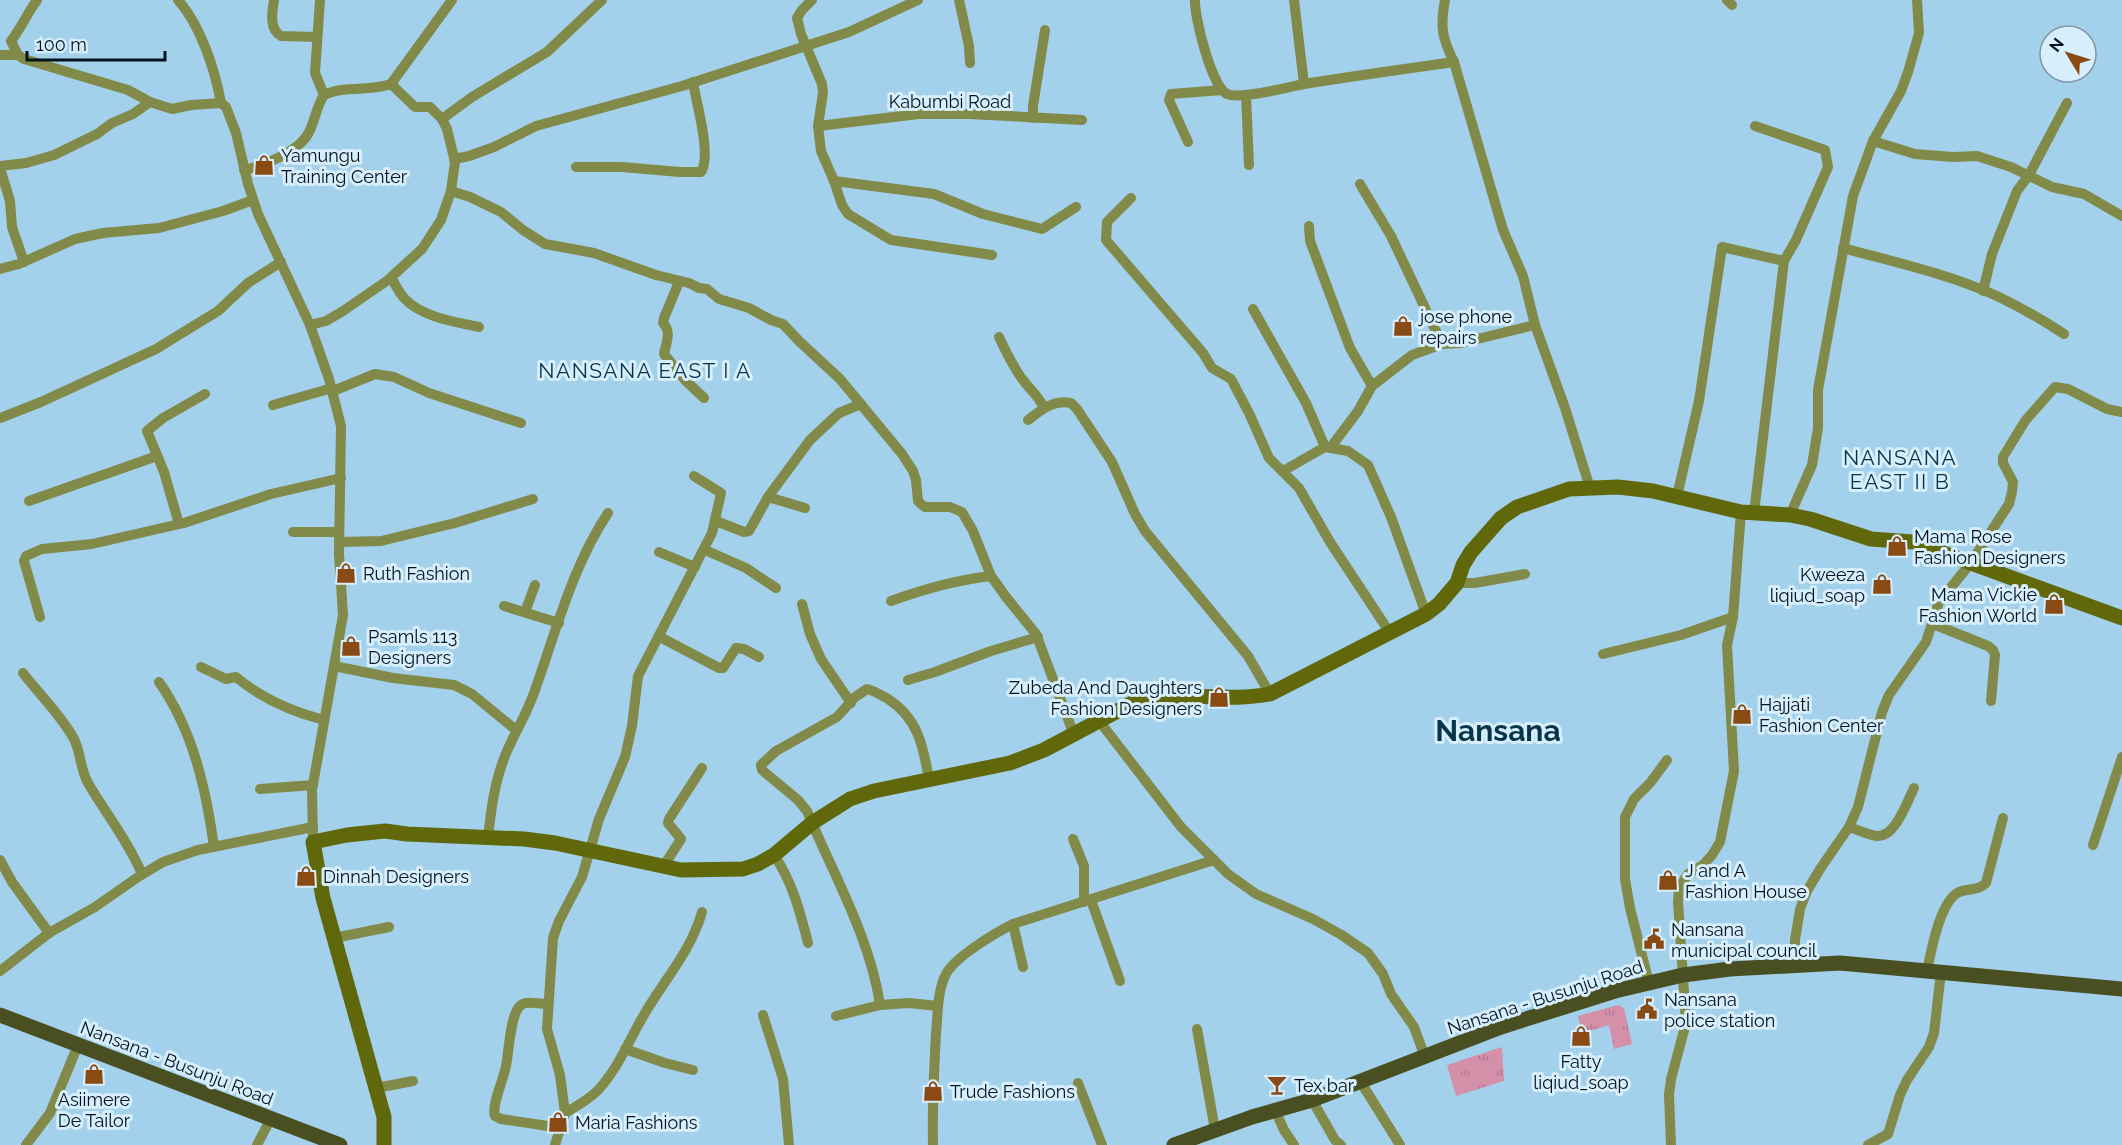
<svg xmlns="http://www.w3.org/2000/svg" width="2122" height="1145" font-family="Raleway,sans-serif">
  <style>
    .grass { fill: url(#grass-tufts) }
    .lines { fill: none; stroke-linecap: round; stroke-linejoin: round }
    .street { stroke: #818a48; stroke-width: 10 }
    .secondary { stroke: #60680b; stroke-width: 15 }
    .primary { stroke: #494f21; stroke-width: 15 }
    .labels { text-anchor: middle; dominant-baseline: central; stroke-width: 6; stroke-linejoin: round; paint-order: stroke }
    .street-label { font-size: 18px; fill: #03131d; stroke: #d7eefc }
    .poi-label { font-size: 18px; fill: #03131d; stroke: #d7eefc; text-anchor: start }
    .quarter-label { font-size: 21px; letter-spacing: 1.5px; fill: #06344a; stroke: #d7eefc }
    .town-label { font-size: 30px; font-weight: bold; fill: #06344a; stroke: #d7eefc }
  </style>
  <defs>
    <pattern id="grass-tufts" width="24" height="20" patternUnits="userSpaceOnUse" patternTransform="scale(1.5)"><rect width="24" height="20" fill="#d48fa9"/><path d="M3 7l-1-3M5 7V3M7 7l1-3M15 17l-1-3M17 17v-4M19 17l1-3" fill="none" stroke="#b47a91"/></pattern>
  </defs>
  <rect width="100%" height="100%" fill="#a3d1ec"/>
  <g class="grass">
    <polygon points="1618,1005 1624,1008 1632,1044 1614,1049 1609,1025 1582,1033 1578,1016"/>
    <polygon points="1502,1047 1504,1081 1456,1096 1447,1065"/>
  </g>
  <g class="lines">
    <g class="street">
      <path d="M178,0C201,26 215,70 221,103L226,107L236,133L248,184L258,214L310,325L329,379L341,426L339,554L343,615L312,790L313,842"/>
      <path d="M274,0C272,13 269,29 281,36L317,37"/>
      <polyline points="320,0 315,73 324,95"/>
      <polyline points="812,0 802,10 797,18 801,34 822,84 823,93 818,126 821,151 834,181 842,205 848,214 891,240 992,255"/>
      <polyline points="959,0 969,46 970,63"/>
      <path d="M1195,0C1194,16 1212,88 1227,94C1241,100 1287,87 1304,84C1354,76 1404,69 1454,62"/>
      <polyline points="1294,0 1304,84"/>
      <path d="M1445,0C1440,27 1442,38 1454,62L1503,230L1523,276L1535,325L1565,408L1590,488"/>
      <polyline points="1727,0 1732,5"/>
      <polyline points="0,55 18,55 24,59 128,90 150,102 172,109 191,105 221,103"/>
      <path d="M18,55L11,41C21,28 27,14 37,0"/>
      <polyline points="1246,95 1249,165"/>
      <polyline points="1033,118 1033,106 1045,30"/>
      <polyline points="442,119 472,97 547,52 602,0"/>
      <polyline points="818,126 919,114 969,114 1082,120"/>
      <polyline points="1873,141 1915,154 1953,157 1977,156 2011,167 2052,187 2084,194 2122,216"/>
      <polyline points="1188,142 1169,100 1171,94 1222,90"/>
      <polyline points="454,159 469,156 494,147 536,126 682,86 849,32 918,0"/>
      <polyline points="0,166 26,163 54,155 97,134 112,123 133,114 150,102"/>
      <path d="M576,167H622L680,172H701C712,156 696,102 693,82"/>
      <polyline points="0,168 10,201 12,227 24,262"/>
      <path d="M244,170C263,166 298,152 308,134C315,122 316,107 324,95C344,85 369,92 391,84L452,0"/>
      <polyline points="834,181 934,194 983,214 1042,229 1076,207"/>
      <polyline points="1360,184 1391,236 1442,344"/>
      <polyline points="451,191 470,197 501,212 523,230 545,244 594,253 656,275 689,283 699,288 707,289 719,299 749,308 771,320 783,324 799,341 840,379 902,454 913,471 916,480 918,501 921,504 925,507 950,507 962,512 973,531 991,576 1006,597 1036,634 1074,735"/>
      <polyline points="1131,198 1107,222 1106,240 1203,353 1212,368 1231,379 1249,413 1269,458 1299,488 1330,542 1390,633"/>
      <polyline points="1309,226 1310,241 1350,348 1372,386"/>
      <path d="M1843,248C1894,262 1949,274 1997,296C2020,307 2043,320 2064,334"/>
      <polyline points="0,269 19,264 75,239 103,233 159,228 223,211 253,200"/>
      <path d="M392,278C395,285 399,292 404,298C421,317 455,322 479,327"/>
      <path d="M679,282L664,318L663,323C672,332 666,343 664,354L685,380L704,398"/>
      <polyline points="1983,291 1992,254 2017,191 2029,175 2067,103"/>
      <polyline points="1253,309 1306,403 1325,447"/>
      <polyline points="310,325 326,321 343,311 388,280 422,249 441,220 451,191 455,162 447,129 442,119 430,107 415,107 391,84"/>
      <path d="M999,337C1006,352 1013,367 1023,380C1031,391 1038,395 1044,408"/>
      <polyline points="333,391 375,374 394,377 429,393 521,423"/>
      <polyline points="273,405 332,388"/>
      <polyline points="0,418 41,402 156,349 218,311 248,283 281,262"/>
      <path d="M1028,420C1041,410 1054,399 1071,403L1077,409L1112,462L1135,514L1145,531L1248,656L1270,694"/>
      <polyline points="1331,447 1358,411 1372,386 1412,355 1442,344 1461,343 1535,325"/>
      <polyline points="1283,471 1325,447 1348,451 1368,465 1391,517 1426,614"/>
      <polyline points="1677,496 1699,401 1722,247 1784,261"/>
      <polyline points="768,497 805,508"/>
      <polyline points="29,501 157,456"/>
      <polyline points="1754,513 1784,261 1796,240 1828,167 1825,150 1755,126"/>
      <polyline points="1790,515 1812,465 1818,428 1818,390 1853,196 1873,141 1901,91 1908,72 1919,33 1917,0"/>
      <polyline points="716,521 744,532 749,531 768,497 810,440 839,413 861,404"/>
      <polyline points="179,524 164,472 147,431 163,418 205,394"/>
      <polyline points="293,532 339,532"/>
      <polyline points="339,542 381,541 455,523 533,499"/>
      <polyline points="705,550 746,568 776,588"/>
      <polyline points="659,552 695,567"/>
      <polyline points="1457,583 1475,583 1525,574"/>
      <path d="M891,601C924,589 956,580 991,576"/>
      <polyline points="802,604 810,634 821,659 851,703"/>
      <polyline points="504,606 559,623"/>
      <polyline points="525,612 535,585"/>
      <polyline points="40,617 24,561 26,556 42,549 92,544 184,523 271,494 341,478"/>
      <polyline points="1933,624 1988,646 1993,650 1995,655 1991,701"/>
      <polyline points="660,637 719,668 723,668 736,648 744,649 759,657"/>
      <polyline points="1603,654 1681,635 1733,617"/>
      <polyline points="334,666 393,678 454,685 472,694 516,730"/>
      <path d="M201,667L226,679L236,677C261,698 293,712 324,720"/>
      <path d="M23,673C39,694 61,715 74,739C81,753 80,769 88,783C106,814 128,841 142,874"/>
      <polyline points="908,680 935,672 991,651 1038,637"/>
      <path d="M159,682C193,730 206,789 214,847"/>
      <polyline points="1100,722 1181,827 1228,874 1256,894 1313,919 1340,934 1368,953 1383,974 1391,994 1414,1027 1425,1057"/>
      <path d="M929,779C923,746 918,718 888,699C881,695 875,691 867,689L855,697L837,717L776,751L761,765L762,770L798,800L807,811C833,874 870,937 880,1005L909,1003L938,1006"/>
      <polyline points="260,789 313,785"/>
      <path d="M1849,827C1858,830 1868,835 1877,836C1895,838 1907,802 1914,788"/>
      <path d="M488,837C491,811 494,786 503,761C512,736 527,715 535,690C556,631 573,565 608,513"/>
      <polyline points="1073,839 1084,866 1084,902"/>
      <polyline points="2093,845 2122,757"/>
      <path d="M774,855C793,883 800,912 808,943"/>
      <polyline points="0,860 12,882 49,933"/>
      <polyline points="663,867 681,839 668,823 669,819 702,768"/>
      <polyline points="1091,900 1120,981"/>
      <polyline points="1013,924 1023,967"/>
      <polyline points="334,938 389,927"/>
      <polyline points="1795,965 1795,940 1800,909 1807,891 1820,869 1849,827 1858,807 1882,712 1889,695 1926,642 1939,602 1970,564 2009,504 2012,492 2013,482 2003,463 2003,457 2025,421 2055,387 2068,389 2107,409 2122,412"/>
      <polyline points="0,971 49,933 95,907 138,877 163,862 198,850 313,827"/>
      <path d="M1927,971C1931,951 1940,901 1959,892C1969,888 1978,891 1986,883L2003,818"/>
      <polyline points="1649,983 1630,908 1625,879 1625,817 1634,799 1650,783 1667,760"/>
      <path d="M548,1004C540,1004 525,1000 520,1006C510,1015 509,1052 506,1066C504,1079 491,1105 495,1116L501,1119L561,1128"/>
      <polyline points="763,1015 783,1079 789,1145"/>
      <polyline points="836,1016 880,1005"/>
      <polyline points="1197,1029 1215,1130"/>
      <polyline points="625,1049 665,1063 693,1070"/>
      <polyline points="1360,1081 1400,1145"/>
      <polyline points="1078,1083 1102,1145"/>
      <polyline points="376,1088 413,1081"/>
      <polyline points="1312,1100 1335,1140 1341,1145"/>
      <polyline points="1275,1110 1284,1130 1294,1145"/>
      <path d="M565,1113C577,1106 590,1099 599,1089C619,1067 630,1038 645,1013C665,979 691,951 702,912"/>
      <polyline points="26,1145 50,1113 78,1045"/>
      <polyline points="257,1145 270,1120"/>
      <polyline points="555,1145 565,1113 560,1075 547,1029 553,938 559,921 582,877 599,819 625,757 632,726 638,676 712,533 721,493 694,476"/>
      <path d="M933,1145C932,1108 934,1070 936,1033C938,1015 937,991 946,974C955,957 995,933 1013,924L1214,860"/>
      <polyline points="1671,1145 1669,1095 1671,1079 1686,1023 1678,902 1679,888 1688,874 1703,865 1712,855 1720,842 1734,771 1727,645 1733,617 1741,512"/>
      <polyline points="1868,1145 1888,1134 1900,1095 1907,1080 1929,1047 1934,1033 1941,972"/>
    </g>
    <path class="secondary" d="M384,1145V1117L323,898L313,842L347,835L385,831L407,834L524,839L555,843L681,870L743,869L758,864L774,855L812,823L850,799L874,791L1010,763L1044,750L1142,698C1185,692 1228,702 1270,694L1426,614L1439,604L1457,583L1463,565L1471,552L1501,518L1517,507L1569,489L1618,487L1653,491L1741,512L1790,515L1810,519L1871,539L1913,542L2122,618"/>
    <g class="primary">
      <polyline points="0,1015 340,1145"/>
      <polyline points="1174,1145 1252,1117 1312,1100 1501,1027 1615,991 1683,975 1730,969 1840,963 2122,989"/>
    </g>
  </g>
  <defs>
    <g id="shop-bare" transform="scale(1.62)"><path d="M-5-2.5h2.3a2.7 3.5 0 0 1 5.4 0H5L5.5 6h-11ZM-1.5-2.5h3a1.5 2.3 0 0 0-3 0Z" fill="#8a4a14" stroke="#d7eefc" stroke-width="2.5" paint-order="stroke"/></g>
    <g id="civic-bare" transform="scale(1.62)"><path d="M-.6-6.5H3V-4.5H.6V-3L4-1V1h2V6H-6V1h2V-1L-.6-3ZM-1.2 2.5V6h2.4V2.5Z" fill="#8a4a14" stroke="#d7eefc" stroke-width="2.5" paint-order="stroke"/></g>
    <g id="bar-bare" transform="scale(1.62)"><path d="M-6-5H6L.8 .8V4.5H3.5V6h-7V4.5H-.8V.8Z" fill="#8a4a14" stroke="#d7eefc" stroke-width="2.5" paint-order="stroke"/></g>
  </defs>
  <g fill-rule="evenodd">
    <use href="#shop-bare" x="264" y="165"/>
    <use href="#shop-bare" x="1403" y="326"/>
    <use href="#shop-bare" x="1897" y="546"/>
    <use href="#shop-bare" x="346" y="573"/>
    <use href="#shop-bare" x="1882" y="584"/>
    <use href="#shop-bare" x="2054" y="604"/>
    <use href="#shop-bare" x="351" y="646"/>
    <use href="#shop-bare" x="1219" y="697"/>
    <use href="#shop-bare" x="1742" y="714"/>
    <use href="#shop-bare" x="306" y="876"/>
    <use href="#shop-bare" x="1668" y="880"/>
    <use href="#civic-bare" x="1654" y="939"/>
    <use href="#civic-bare" x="1647" y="1009"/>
    <use href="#shop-bare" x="1581" y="1036"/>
    <use href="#shop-bare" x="94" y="1074"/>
    <use href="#bar-bare" x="1277" y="1085"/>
    <use href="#shop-bare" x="933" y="1091"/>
    <use href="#shop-bare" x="558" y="1122"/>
  </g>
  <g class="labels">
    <g class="street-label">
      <text x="950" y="101">Kabumbi Road</text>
      <text transform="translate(1545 997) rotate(-18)">Nansana - Busunju Road</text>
      <text transform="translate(177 1063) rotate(21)">Nansana - Busunju Road</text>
    </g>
    <g class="poi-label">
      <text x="281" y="155">Yamungu<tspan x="281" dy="21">Training Center</tspan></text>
      <text x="1420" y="316">jose phone<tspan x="1420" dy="21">repairs</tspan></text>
      <text x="1914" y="536">Mama Rose<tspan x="1914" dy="21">Fashion Designers</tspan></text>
      <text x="363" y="573">Ruth Fashion</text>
      <text x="1865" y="574" text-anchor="end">Kweeza<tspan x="1865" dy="21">liqiud_soap</tspan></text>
      <text x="2037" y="594" text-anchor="end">Mama Vickie<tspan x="2037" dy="21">Fashion World</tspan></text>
      <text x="368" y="636">Psamls 113<tspan x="368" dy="21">Designers</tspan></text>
      <text x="1202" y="687" text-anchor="end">Zubeda And Daughters<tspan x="1202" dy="21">Fashion Designers</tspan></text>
      <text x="1759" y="704">Hajjati<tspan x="1759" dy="21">Fashion Center</tspan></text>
      <text x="1685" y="870">J and A<tspan x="1685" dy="21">Fashion House</tspan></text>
      <text x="323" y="876">Dinnah Designers</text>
      <text x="1671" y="929">Nansana<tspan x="1671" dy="21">municipal council</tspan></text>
      <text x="1664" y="999">Nansana<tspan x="1664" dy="21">police station</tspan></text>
      <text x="1581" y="1061" text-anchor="middle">Fatty<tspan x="1581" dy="21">liqiud_soap</tspan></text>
      <text x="1294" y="1085">Tex bar</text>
      <text x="950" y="1091">Trude Fashions</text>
      <text x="94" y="1099" text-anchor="middle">Asiimere<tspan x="94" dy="21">De Tailor</tspan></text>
      <text x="575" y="1122">Maria Fashions</text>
    </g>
    <g class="quarter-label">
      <text x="645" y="370">NANSANA EAST I A</text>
      <text x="1900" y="457">NANSANA<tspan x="1900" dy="24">EAST II B</tspan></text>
    </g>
    <g class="town-label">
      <text x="1498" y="730">Nansana</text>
    </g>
  </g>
  <g transform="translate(2068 54) rotate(308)"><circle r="28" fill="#d7eefc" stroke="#8296a3" stroke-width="1.5"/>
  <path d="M0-4.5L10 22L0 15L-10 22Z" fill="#8a4a14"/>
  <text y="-9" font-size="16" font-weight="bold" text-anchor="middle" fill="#03131d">N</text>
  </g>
  <path d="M27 51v9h138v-9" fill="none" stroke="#03131d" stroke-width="3"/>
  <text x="36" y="51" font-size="18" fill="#03131d" stroke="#d7eefc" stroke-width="4.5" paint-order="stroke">100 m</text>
</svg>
